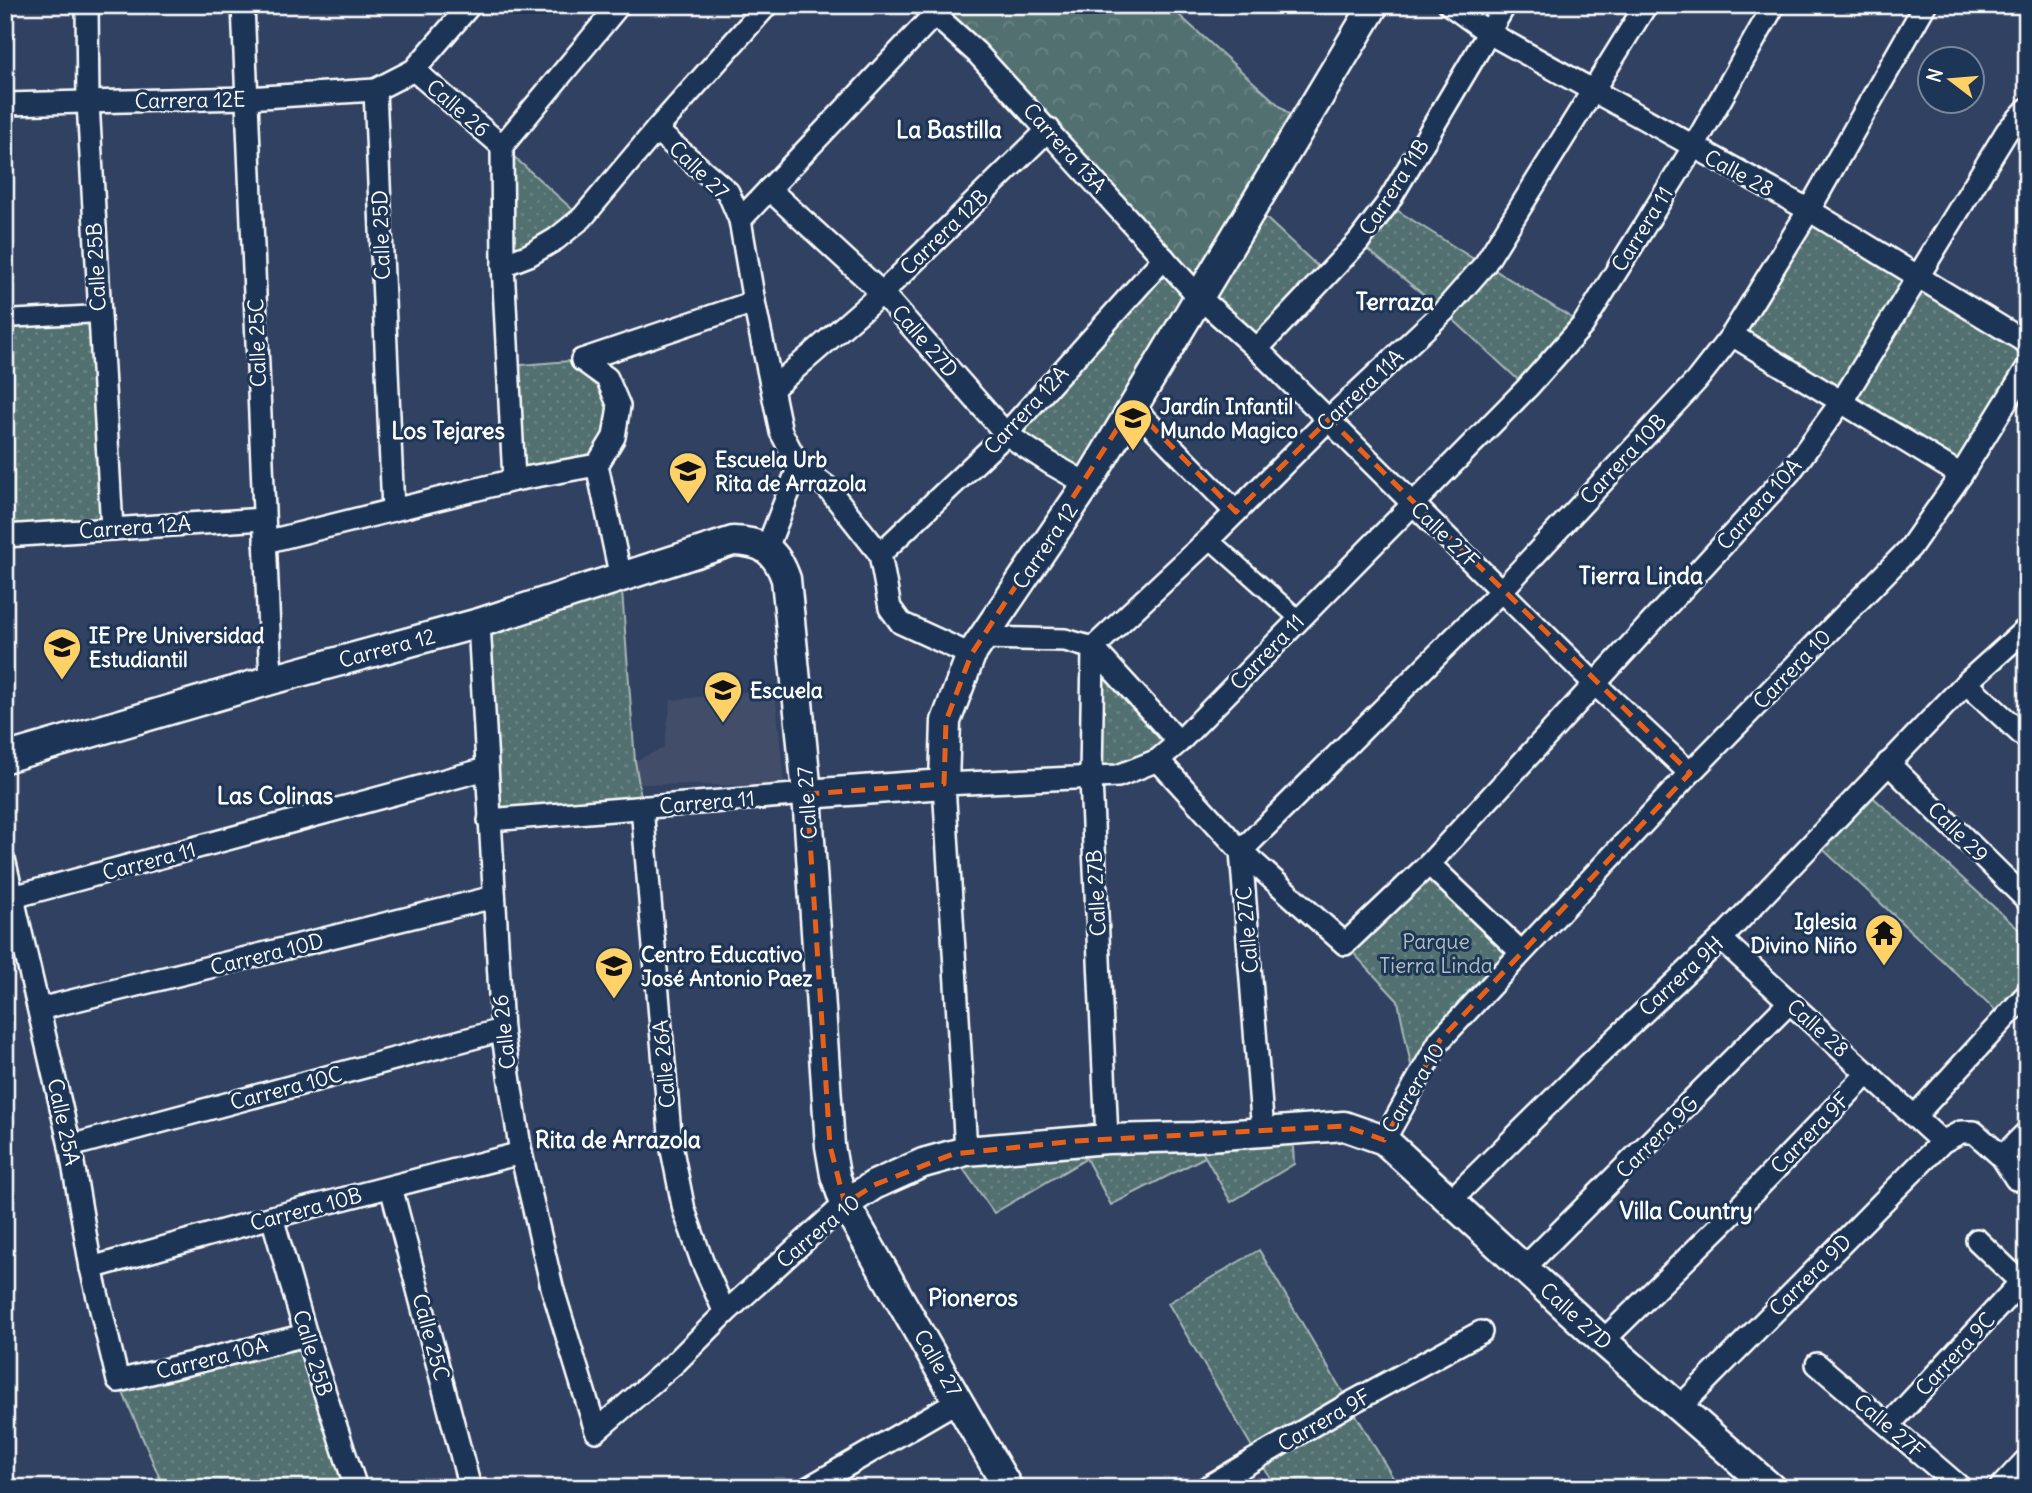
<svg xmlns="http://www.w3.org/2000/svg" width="2032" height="1493" font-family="Delius,sans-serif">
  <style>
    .built { fill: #434d6b }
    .forest { fill: url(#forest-crowns); stroke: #a8b8b7; stroke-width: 2 }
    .park { fill: url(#park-dots); stroke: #a8b8b7; stroke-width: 2 }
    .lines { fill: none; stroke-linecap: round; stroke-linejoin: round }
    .pedestrian-casing { stroke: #fff; stroke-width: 21 }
    .minor-casing { stroke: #fff; stroke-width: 26 }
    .tertiary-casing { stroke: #fff; stroke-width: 33 }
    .pedestrian { stroke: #1d3557; stroke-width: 16 }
    .minor { stroke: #1d3557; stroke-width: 21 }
    .tertiary { stroke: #1d3557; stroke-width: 28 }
    .marked { fill: none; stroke: #e96118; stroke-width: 5; stroke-dasharray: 14 9; stroke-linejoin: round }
    .labels { text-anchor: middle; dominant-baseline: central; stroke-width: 6; stroke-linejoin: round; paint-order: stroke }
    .street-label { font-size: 21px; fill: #fff; stroke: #1d3557 }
    .poi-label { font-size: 21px; font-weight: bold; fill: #fff; stroke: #1d3557; text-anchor: start }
    .park-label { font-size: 21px; fill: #b1bfbe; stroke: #1d3557 }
    .neighbourhood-label { font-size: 23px; font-weight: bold; fill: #fff; stroke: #1d3557 }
  </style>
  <defs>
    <pattern id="forest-crowns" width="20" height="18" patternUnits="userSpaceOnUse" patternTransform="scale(1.75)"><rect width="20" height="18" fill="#52706f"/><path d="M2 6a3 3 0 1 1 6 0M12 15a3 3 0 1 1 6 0" fill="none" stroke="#6c8585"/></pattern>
    <pattern id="park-dots" width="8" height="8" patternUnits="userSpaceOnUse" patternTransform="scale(1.75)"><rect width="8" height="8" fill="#52706f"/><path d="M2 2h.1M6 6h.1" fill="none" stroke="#6c8585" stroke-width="1.8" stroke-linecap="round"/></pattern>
  </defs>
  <rect width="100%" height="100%" fill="#314161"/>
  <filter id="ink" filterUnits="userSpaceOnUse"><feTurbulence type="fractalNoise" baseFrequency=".0143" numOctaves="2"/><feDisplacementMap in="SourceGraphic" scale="14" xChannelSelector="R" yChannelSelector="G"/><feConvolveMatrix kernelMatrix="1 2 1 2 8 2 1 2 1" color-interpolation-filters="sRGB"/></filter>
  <g filter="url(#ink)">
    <polygon class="built" points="775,689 784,786 639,784 635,761 664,748 671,700"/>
    <polygon class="forest" points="924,5 1168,5 1302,126 1200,298"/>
    <g class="park">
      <polygon points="502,146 582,218 503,265"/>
      <polygon points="1387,204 1480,263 1485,264 1583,325 1527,388 1444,311 1358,242"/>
      <polygon points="1254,207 1327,275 1257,349 1200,298 1087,484 1006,434 1164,258 1199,297"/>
      <polygon points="1809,210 2027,343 2027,368 1961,475 1732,335"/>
      <polygon points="99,314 112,529 5,536 5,319"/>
      <polygon points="582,360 619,406 597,465 514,480 509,366"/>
      <polygon points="621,578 635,761 641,797 489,820 479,623"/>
      <polygon points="1093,648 1179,742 1094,775"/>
      <polygon points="1864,789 2027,937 2027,994 2005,1019 1814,841"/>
      <polygon points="1429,864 1521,952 1415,1085 1398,1001 1345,944"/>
      <polygon points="1292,1129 1294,1164 1231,1202 1203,1153 1205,1157 1111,1205 1082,1151 1084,1160 994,1213 953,1154"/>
      <polygon points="1259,1250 1399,1488 1276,1488 1168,1303"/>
      <polygon points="306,1335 356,1488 164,1488 118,1381"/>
    </g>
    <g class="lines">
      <g class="pedestrian-casing">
        <g id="pedestrian">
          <polyline points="5,319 99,314"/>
          <polyline points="1209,539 1299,619"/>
        </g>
      </g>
      <g class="minor-casing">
        <g id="minor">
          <polyline points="87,5 88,102 112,529"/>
          <polyline points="243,5 271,680"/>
          <polyline points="924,5 977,53 1200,298 1257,349 1595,684 1690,773"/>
          <polyline points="1450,5 1489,33 1809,210 2027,343"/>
          <polyline points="1925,5 1809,210 1732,335 1696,381 1502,590 1241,851 1345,944 1429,864 1790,472 1842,401 2007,131 2027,109"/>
          <polyline points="414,70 502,146"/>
          <polyline points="375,90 393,510"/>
          <polyline points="5,104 246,98 375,90 414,70 470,5"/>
          <polyline points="656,130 728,192 740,220 754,302 781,432 799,466 827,487 880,554 890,608 901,623 971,655"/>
          <polyline points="502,146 503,265 514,480"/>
          <polyline points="502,146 619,5"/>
          <polyline points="769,189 882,293 1006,434 1050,463 1087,484"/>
          <polyline points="740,220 934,15"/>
          <polyline points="503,265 529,255 556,239 582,218 656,130 767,5"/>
          <polyline points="1732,335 1961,475"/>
          <polyline points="1257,349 1358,242 1387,204 1505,5"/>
          <polyline points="582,360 607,378 619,406 614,437 597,465 621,578"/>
          <polyline points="582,360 754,302"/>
          <polyline points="773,388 882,293 1049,129"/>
          <polyline points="1132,406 1236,512"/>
          <polyline points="5,536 264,519"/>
          <polyline points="265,542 514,480 597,465"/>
          <polyline points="767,548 799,466"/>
          <polyline points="880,554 1006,434 1164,258"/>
          <polyline points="479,623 502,1030 521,1153 552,1287 596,1431 676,1362 725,1313 845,1204"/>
          <polyline points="982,638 1065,640 1093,648 1179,742"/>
          <polyline points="1093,648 1209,539 1329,419 1444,311 1485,264 1646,5"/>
          <polyline points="1093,648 1091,779 1107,1139"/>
          <polyline points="1966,683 2027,739"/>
          <polyline points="1158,760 1241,851 1263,1133"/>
          <polyline points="1888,763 2027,900"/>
          <polyline points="642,807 671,1145 684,1210 702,1261 725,1313"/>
          <polyline points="489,820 807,794"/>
          <polyline points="5,863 70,1146 91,1268 118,1381 306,1335"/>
          <polyline points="1429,864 1521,952"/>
          <polyline points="13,897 486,769"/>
          <polyline points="1721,939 1942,1142"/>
          <polyline points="39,1009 494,897"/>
          <polyline points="1915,1116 2027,994"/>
          <polyline points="1384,1140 1440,1040 1690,773 1910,548 1961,475 2027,368"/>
          <polyline points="70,1146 502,1030"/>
          <polyline points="966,1151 944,784 1118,776 1158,760 1179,742 1527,388 1583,325 1693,148 1774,5"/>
          <polyline points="2002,1157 2027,1132"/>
          <polyline points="391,1187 470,1488"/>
          <polyline points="1450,1201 1587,1066 1721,939 1966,683 2027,628"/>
          <polyline points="272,1217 306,1335 356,1488"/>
          <polyline points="1977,1240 2027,1288"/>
          <polyline points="91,1268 272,1217 521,1153"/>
          <polyline points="1524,1268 1789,1003"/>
          <polyline points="1603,1341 1740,1206 1868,1073"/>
          <polyline points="1817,1364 1961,1488"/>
          <polyline points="1679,1408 1942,1142 1961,1132 1974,1132 2002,1157 2016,1179"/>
          <polyline points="1889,1425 2021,1282"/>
          <polyline points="808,1488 959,1400"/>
          <polyline points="1206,1488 1349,1404 1481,1332"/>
          <polyline points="2000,1488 2027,1459"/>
        </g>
      </g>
      <g class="tertiary-casing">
        <g id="tertiary">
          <path d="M5,758L271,680L479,623L733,541C763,542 776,550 786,579L807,794L830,1146L835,1175L845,1204L1008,1488"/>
          <polyline points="807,794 944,784 946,721 971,655 1087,484 1374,5"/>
          <polyline points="845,1204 874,1185 923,1163 966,1151 1107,1139 1195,1137 1344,1126 1384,1140 1603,1341 1771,1488"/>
        </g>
      </g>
      <use href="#pedestrian" class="pedestrian"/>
      <use href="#minor" class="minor"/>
      <use href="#tertiary" class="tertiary"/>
    </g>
  </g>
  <path class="marked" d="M1132,406L1236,512L1329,419L1690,773L1440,1040L1384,1140L1344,1126L1076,1141L953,1154L874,1185L845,1204L830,1146L807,794L944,784L946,721L971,655Z"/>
  <defs>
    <g id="school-pin" transform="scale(2.0125)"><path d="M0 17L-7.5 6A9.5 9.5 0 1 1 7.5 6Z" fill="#ffd166" stroke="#1d3557"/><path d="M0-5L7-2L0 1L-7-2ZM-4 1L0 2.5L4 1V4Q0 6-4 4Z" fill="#111"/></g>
    <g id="university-pin" transform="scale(2.0125)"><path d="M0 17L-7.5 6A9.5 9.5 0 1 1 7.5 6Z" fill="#ffd166" stroke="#1d3557"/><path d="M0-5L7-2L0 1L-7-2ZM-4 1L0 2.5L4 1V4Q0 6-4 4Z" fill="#111"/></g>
    <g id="temple-pin" transform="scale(2.0125)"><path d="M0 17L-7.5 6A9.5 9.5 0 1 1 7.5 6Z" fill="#ffd166" stroke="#1d3557"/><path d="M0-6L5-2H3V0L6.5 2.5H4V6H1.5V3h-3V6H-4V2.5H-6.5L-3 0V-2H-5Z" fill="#111"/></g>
  </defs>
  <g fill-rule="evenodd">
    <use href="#school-pin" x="1133" y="418"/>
    <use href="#school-pin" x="688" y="471"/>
    <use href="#university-pin" x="62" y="647"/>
    <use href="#school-pin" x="723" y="690"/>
    <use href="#temple-pin" x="1884" y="933"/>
    <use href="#school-pin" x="614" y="966"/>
  </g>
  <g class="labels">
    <g class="street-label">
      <text transform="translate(190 100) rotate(-1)">Carrera 12E</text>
      <text transform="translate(458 108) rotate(41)">Calle 26</text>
      <text transform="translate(1065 148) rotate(48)">Carrera 13A</text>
      <text transform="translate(699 170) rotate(44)">Calle 27</text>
      <text transform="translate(1739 173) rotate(28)">Calle 28</text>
      <text transform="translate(1394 187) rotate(-57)">Carrera 11B</text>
      <text transform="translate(1642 229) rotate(-58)">Carrera 11</text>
      <text transform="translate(944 232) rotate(-44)">Carrera 12B</text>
      <text transform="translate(381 235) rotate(-92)">Calle 25D</text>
      <text transform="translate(96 267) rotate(-93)">Calle 25B</text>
      <text transform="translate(925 341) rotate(49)">Calle 27D</text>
      <text transform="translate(257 343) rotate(-92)">Calle 25C</text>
      <text transform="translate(1360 390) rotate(-43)">Carrera 11A</text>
      <text transform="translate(1026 410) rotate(-47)">Carrera 12A</text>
      <text transform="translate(1623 459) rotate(-47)">Carrera 10B</text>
      <text transform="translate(1759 504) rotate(-48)">Carrera 10A</text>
      <text transform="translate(135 527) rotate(-4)">Carrera 12A</text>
      <text transform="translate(1445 535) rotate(44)">Calle 27F</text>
      <text transform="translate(1045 546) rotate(-56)">Carrera 12</text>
      <text transform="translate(387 648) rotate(-15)">Carrera 12</text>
      <text transform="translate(1267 652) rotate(-46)">Carrera 11</text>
      <text transform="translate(1792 669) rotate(-46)">Carrera 10</text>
      <text transform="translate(707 802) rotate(-5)">Carrera 11</text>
      <text transform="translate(807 803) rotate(-94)">Calle 27</text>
      <text transform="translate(1958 832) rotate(45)">Calle 29</text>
      <text transform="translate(149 861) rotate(-15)">Carrera 11</text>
      <text transform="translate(1096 893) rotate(-93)">Calle 27B</text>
      <text transform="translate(1247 930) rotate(-95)">Calle 27C</text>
      <text transform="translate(267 954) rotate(-14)">Carrera 10D</text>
      <text transform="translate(1681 976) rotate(-43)">Carrera 9H</text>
      <text transform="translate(1818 1028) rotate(42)">Calle 28</text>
      <text transform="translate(504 1032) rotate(-96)">Calle 26</text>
      <text transform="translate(664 1064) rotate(-95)">Calle 26A</text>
      <text transform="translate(286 1088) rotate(-15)">Carrera 10C</text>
      <text transform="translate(1413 1088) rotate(-59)">Carrera 10</text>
      <text transform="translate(64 1122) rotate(78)">Calle 25A</text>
      <text transform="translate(1810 1133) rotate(-46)">Carrera 9F</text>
      <text transform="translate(1657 1137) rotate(-45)">Carrera 9G</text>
      <text transform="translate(306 1209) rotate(-15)">Carrera 10B</text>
      <text transform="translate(818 1231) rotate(-40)">Carrera 10</text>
      <text transform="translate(1810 1275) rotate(-45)">Carrera 9D</text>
      <text transform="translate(1576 1316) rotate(42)">Calle 27D</text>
      <text transform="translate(431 1337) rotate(75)">Calle 25C</text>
      <text transform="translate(313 1353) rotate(73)">Calle 25B</text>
      <text transform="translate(1955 1354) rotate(-47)">Carrera 9C</text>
      <text transform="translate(212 1358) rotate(-14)">Carrera 10A</text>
      <text transform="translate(938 1363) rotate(60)">Calle 27</text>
      <text transform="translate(1324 1420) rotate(-30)">Carrera 9F</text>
      <text transform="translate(1889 1426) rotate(41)">Calle 27F</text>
    </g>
    <g class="poi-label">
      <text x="1160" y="406">Jardín Infantil<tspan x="1160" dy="24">Mundo Magico</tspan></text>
      <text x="715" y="459">Escuela Urb<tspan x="715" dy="24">Rita de Arrazola</tspan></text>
      <text x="89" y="635">IE Pre Universidad<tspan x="89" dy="24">Estudiantil</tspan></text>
      <text x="750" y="690">Escuela</text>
      <text x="1857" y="921" text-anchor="end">Iglesia<tspan x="1857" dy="24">Divino Niño</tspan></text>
      <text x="641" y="954">Centro Educativo<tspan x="641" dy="24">José Antonio Paez</tspan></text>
    </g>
    <g class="park-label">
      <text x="1436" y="941">Parque<tspan x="1436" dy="24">Tierra Linda</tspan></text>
    </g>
    <g class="neighbourhood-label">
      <text x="949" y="129">La Bastilla</text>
      <text x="1395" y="301">Terraza</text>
      <text x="448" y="430">Los Tejares</text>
      <text x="1641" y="575">Tierra Linda</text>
      <text x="275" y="795">Las Colinas</text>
      <text x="618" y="1139">Rita de Arrazola</text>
      <text x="1686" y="1210">Villa Country</text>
      <text x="973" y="1297">Pioneros</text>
    </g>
  </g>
  <rect width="2032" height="1493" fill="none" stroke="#1d3557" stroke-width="28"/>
  <rect x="14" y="14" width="2004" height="1465" fill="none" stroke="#fff" stroke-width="2.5" filter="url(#ink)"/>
  <g transform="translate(1951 80) rotate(286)"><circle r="33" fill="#1d3557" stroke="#77869a" stroke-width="2"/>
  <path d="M0-5L12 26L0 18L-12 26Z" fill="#ffd166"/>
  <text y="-10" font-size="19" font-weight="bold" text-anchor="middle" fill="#ffffff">N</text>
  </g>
</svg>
